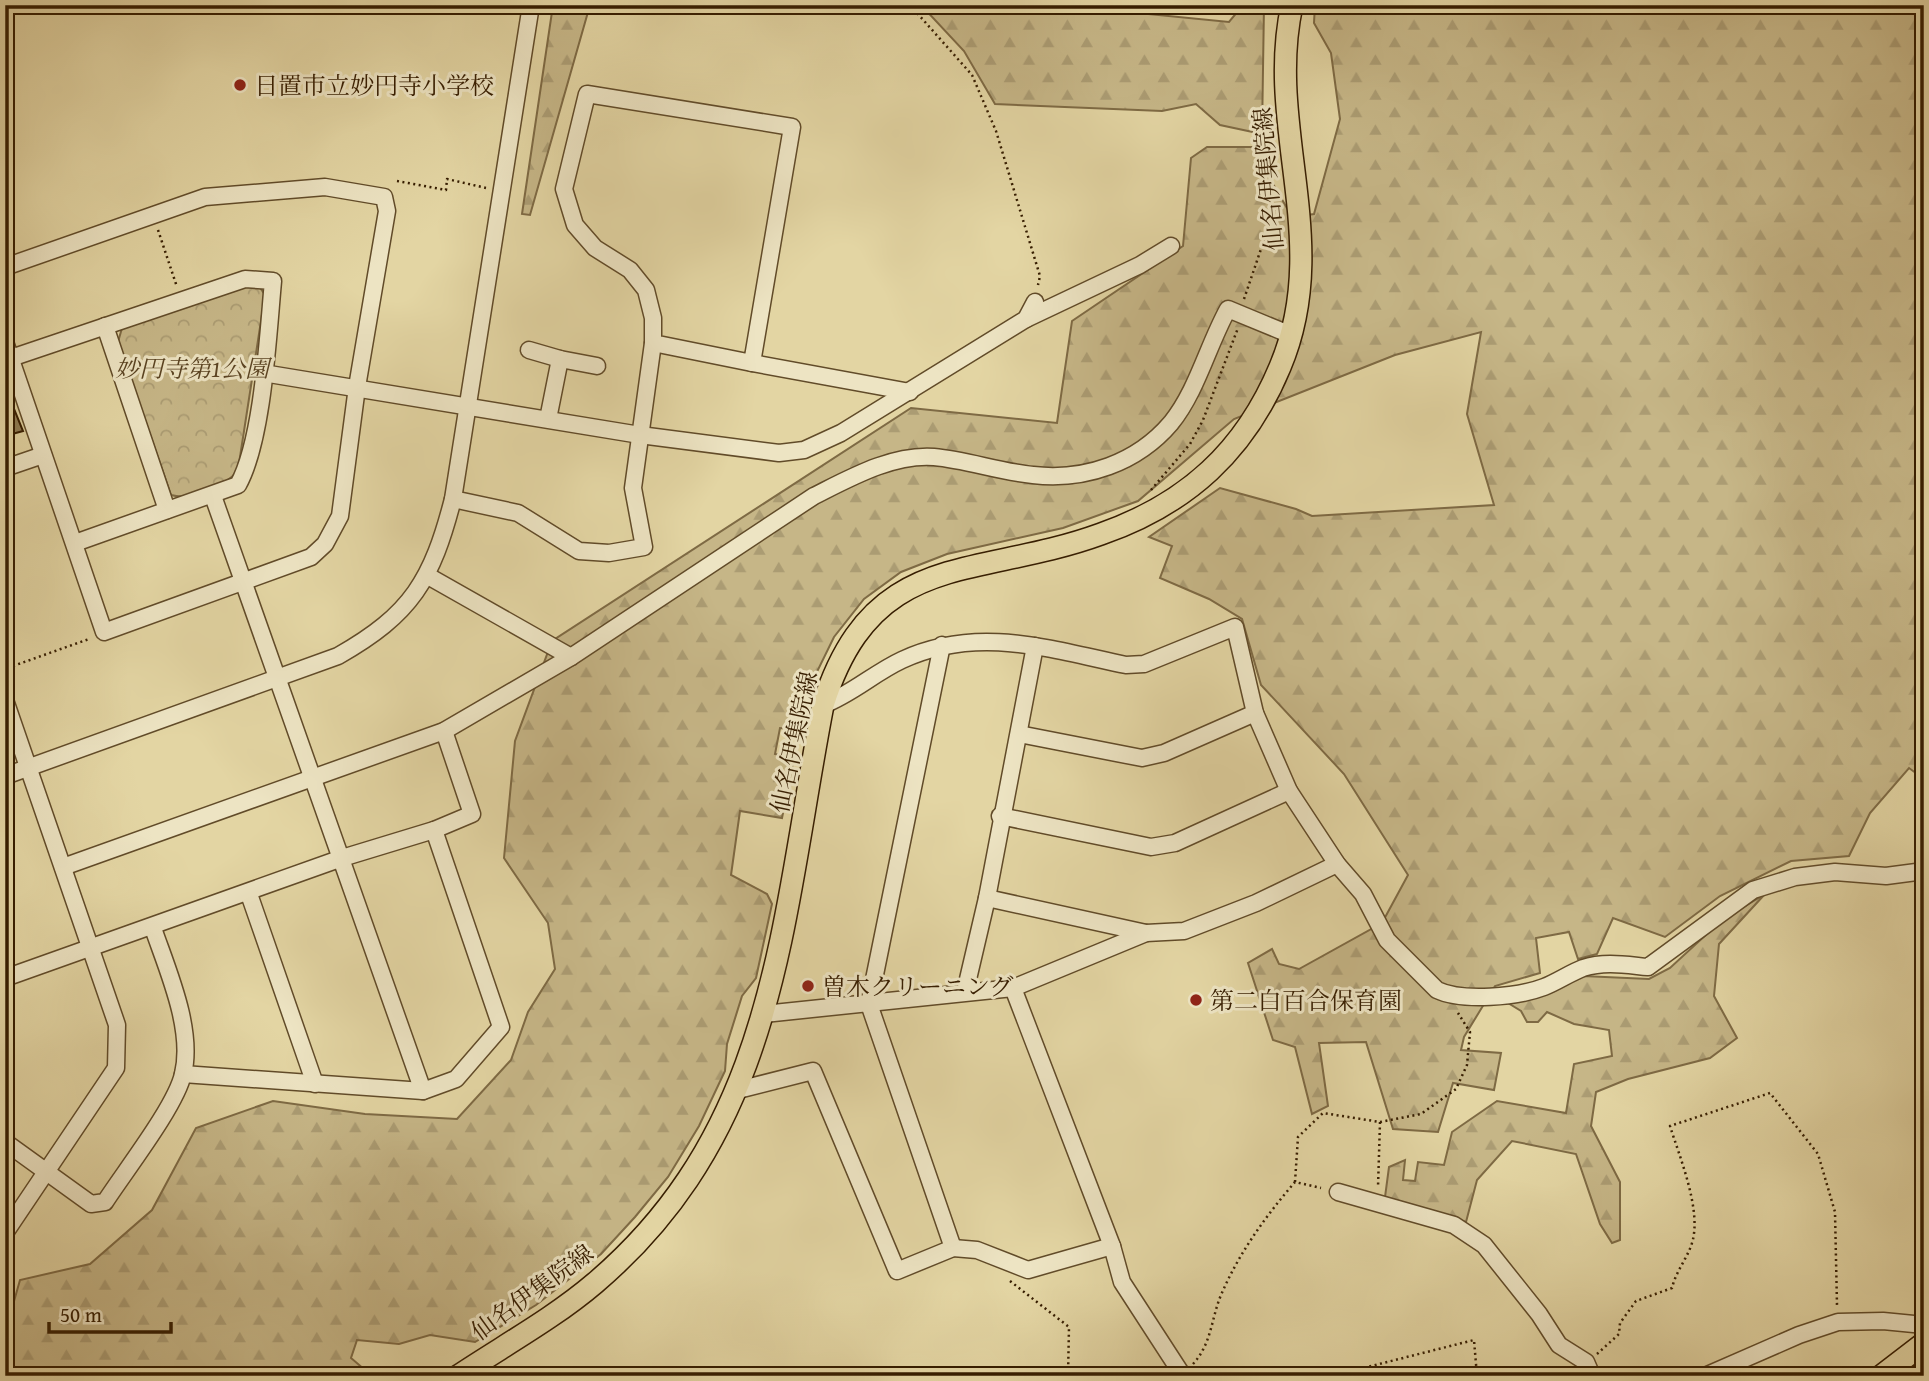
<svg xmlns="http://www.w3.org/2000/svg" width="1929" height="1381" font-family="'Gentium Book Plus','Noto Serif JP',serif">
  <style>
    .forest { fill: url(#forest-firs); stroke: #7e6a44; stroke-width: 2 }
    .park { fill: url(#park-crowns); stroke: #7e6a44; stroke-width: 2 }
    .building { fill: #907d55; stroke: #361d00; stroke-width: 2 }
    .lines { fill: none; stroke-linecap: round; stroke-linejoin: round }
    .minor-casing { stroke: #614b29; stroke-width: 19 }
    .major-casing { stroke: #361d00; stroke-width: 24 }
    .path { stroke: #361d00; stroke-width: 2.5; stroke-dasharray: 2 3.5; stroke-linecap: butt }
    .minor { stroke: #ede4c3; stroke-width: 16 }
    .major { stroke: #e3d5a3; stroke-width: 21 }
    .poi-dot { fill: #8f2418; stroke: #ede4c3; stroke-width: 2.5 }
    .labels { text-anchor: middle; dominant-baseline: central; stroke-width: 6; stroke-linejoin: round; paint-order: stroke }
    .poi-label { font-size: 24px; fill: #361d00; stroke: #ede4c3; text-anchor: start }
    .street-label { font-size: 24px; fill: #361d00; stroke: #ede4c3 }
    .park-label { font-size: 24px; font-style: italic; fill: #5a4322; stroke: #ede4c3 }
  </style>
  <defs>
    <pattern id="forest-firs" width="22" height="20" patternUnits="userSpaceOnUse" patternTransform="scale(1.75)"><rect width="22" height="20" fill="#c6b687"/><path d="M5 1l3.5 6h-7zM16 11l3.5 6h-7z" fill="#ab9c73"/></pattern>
    <pattern id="park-crowns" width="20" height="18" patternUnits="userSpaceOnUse" patternTransform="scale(1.75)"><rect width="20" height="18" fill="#c6b687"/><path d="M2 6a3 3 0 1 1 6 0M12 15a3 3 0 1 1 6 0" fill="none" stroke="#ab9c73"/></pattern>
  </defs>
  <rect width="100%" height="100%" fill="#e3d5a3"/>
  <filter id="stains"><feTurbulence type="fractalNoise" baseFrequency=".00286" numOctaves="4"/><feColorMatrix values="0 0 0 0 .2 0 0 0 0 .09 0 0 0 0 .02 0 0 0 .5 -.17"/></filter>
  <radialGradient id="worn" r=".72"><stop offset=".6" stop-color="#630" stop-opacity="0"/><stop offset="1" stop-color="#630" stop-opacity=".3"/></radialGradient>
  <g class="forest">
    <polygon points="553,5 590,5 530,215 522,214"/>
    <polygon points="921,5 1057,5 1229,22 1243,5 1264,5 1262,134 1220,125 1196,104 1162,111 995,104 964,51"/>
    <polygon points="1315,5 1924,5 1924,779 1909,768 1870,813 1849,856 1791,861 1720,896 1665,937 1613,918 1597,954 1578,959 1569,932 1536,938 1540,973 1495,986 1464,1037 1461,1050 1501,1053 1494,1090 1453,1083 1438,1132 1393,1129 1366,1042 1319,1043 1328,1106 1312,1114 1295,1047 1273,1040 1248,963 1272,949 1279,964 1299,969 1382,923 1408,875 1344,774 1261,685 1242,619 1209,599 1160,578 1172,546 1149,537 1220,488 1296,509 1312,516 1494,505 1467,414 1481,332 1395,355 1234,419 1138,501 1063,528 947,554 901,572 864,599 834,637 810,686 800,730 780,728 775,754 794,758 782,818 740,811 731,875 767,894 772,904 756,978 742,996 727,1044 725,1071 699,1126 668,1177 635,1217 601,1254 536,1305 475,1342 430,1335 399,1344 357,1340 351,1358 372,1376 5,1376 5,1333 20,1280 90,1264 152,1210 196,1128 273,1101 365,1114 457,1119 511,1060 528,1012 555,969 548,923 504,858 515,741 552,641 911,408 1057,423 1072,321 1183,246 1191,158 1207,147 1252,147 1292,217 1314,214 1340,119 1331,53 1314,23"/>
    <polygon points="1765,894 1719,944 1714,996 1737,1038 1710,1058 1628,1079 1596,1092 1591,1126 1620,1182 1620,1240 1612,1243 1600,1224 1576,1154 1512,1141 1477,1180 1466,1222 1385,1197 1389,1167 1405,1160 1403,1180 1415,1181 1418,1162 1444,1165 1452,1132 1497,1101 1566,1113 1574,1064 1612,1056 1609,1030 1574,1024 1547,1012 1538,1022 1527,1022 1521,1011 1508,1003 1541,996 1583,976 1649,979 1670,968 1721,921"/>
  </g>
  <path class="park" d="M240,286H259L265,295L238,470C225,487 191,501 171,495L118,342L122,328Z"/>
  <polygon class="building" points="5,394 8,394 23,431 5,436"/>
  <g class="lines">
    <g class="minor-casing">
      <g id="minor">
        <polygon points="587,94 792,127 752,363 653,343 653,318 646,290 630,270 595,248 575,225 564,189"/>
        <polyline points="5,267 205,197 325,187 384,197 387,211 357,387 340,516 325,544 311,557 104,632 5,342"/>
        <polyline points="1026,319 1140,265 1171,246"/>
        <polyline points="105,326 167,510"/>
        <polyline points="529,350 560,359"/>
        <path d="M11,358L245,279L273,281C268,335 263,440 238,485L75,543"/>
        <polyline points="752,363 910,392"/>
        <polyline points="263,373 640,435 779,453 804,450 841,433 1026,319 1035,302"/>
        <polyline points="548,419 560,359 597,366"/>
        <polyline points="5,468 43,455"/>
        <polyline points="213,496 423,1091"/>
        <polyline points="453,499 518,513 579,551 609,553 644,547 633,488 653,343"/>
        <polyline points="428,576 571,657"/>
        <polyline points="942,645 869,1004 953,1248"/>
        <polyline points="5,700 117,1025 116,1068 5,1233"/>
        <path d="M823,705C852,694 874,673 902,660C977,625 1049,649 1126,665L1144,664L1235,627L1255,713L1289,791L1337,864L1363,894L1387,940L1437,990C1462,1002 1518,997 1544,987C1557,982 1570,973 1583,968C1605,961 1626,965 1648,967L1753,890L1795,877L1835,872L1886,876L1924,871"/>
        <polyline points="1019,734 1142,758 1164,753 1255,713"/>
        <path d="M5,776L338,656C412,614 432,580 453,499L531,5"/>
        <polyline points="1000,816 1151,847 1175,843 1289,791"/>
        <path d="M63,867L444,731L571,657L814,496C850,478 892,454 934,457C967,460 1000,472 1033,475C1085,481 1137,463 1171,423C1197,391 1208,345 1228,309L1291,335"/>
        <polyline points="249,894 315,1084"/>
        <polyline points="987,898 1146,933"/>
        <polyline points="5,978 342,858 434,830 472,814 444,731"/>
        <polyline points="1013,988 1112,1246 1122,1282 1183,1376"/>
        <polyline points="965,992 987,898 1035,646"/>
        <polyline points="764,1014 1013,988 1146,933 1184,931 1256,903 1337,864"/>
        <polyline points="183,1074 423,1091 456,1079 501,1027 434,830"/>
        <polyline points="738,1090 813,1071 897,1271 953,1248 977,1250 1028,1270 1112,1246"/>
        <path d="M5,1142L91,1204L105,1202C125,1171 176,1106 183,1074C194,1029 167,969 153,928"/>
        <polyline points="1338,1192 1454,1225 1484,1245 1539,1314 1559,1345 1586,1362 1592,1376"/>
        <polyline points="1705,1376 1799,1335 1838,1322 1883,1321 1924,1325"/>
      </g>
    </g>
    <g class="major-casing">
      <g id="major">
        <path d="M458,1376C503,1346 554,1318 595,1283C777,1128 781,922 823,705C873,547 975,580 1101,534C1187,504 1245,451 1280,367C1333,242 1265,128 1292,5"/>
        <polyline points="1881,1376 1924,1343"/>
      </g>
    </g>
    <g class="path">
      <polyline points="910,5 972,75 996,131 1040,276 1038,285"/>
      <polyline points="397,181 446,190 447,179 486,188"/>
      <polyline points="158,230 177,287"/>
      <polyline points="1244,299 1277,202"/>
      <polyline points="1151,490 1190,444 1203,420 1238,328"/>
      <polyline points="13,666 89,639"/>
      <polyline points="1380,1122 1421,1114 1456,1089 1467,1065 1470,1032 1458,1013"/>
      <polyline points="1295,1182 1298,1137 1323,1113 1380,1122 1378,1187"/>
      <polyline points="1010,1281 1069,1327 1068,1376"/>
      <path d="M1597,1354L1619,1334L1620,1323L1636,1301L1672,1288C1676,1271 1687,1259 1692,1243C1702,1211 1680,1158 1670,1126L1770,1093L1818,1154L1835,1212L1837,1305"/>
      <path d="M1193,1364C1212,1343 1211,1319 1221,1295C1239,1253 1265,1217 1295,1182L1321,1188"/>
      <polyline points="1332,1376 1474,1340 1477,1376"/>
    </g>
    <use href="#minor" class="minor"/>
    <use href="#major" class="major"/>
  </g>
  <g class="poi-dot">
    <circle cx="240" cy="85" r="7"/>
    <circle cx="808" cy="986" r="7"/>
    <circle cx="1196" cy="1000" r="7"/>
  </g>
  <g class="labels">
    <g class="poi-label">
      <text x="254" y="85">日置市立妙円寺小学校</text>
      <text x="822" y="986">曽木クリーニング</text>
      <text x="1210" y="1000">第二白百合保育園</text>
    </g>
    <g class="street-label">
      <text transform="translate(1268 179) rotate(-95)">仙名伊集院線</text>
      <text transform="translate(794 742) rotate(-78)">仙名伊集院線</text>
      <text transform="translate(532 1292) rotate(-36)">仙名伊集院線</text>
    </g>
    <g class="park-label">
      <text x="192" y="368">妙円寺第1公園</text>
    </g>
  </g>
  <rect width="1929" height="1381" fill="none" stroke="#e3d5a3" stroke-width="28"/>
  <rect x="7" y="7" width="1915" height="1367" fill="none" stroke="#361d00" stroke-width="3.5"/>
  <rect x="14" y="14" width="1901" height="1353" fill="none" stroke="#361d00" stroke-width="2"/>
  <path d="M49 1322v10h122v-10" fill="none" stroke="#361d00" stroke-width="3.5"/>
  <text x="60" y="1322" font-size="21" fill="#361d00" stroke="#ede4c3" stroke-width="5" paint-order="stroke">50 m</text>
  <rect width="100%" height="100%" filter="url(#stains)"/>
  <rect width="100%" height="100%" fill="url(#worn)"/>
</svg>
